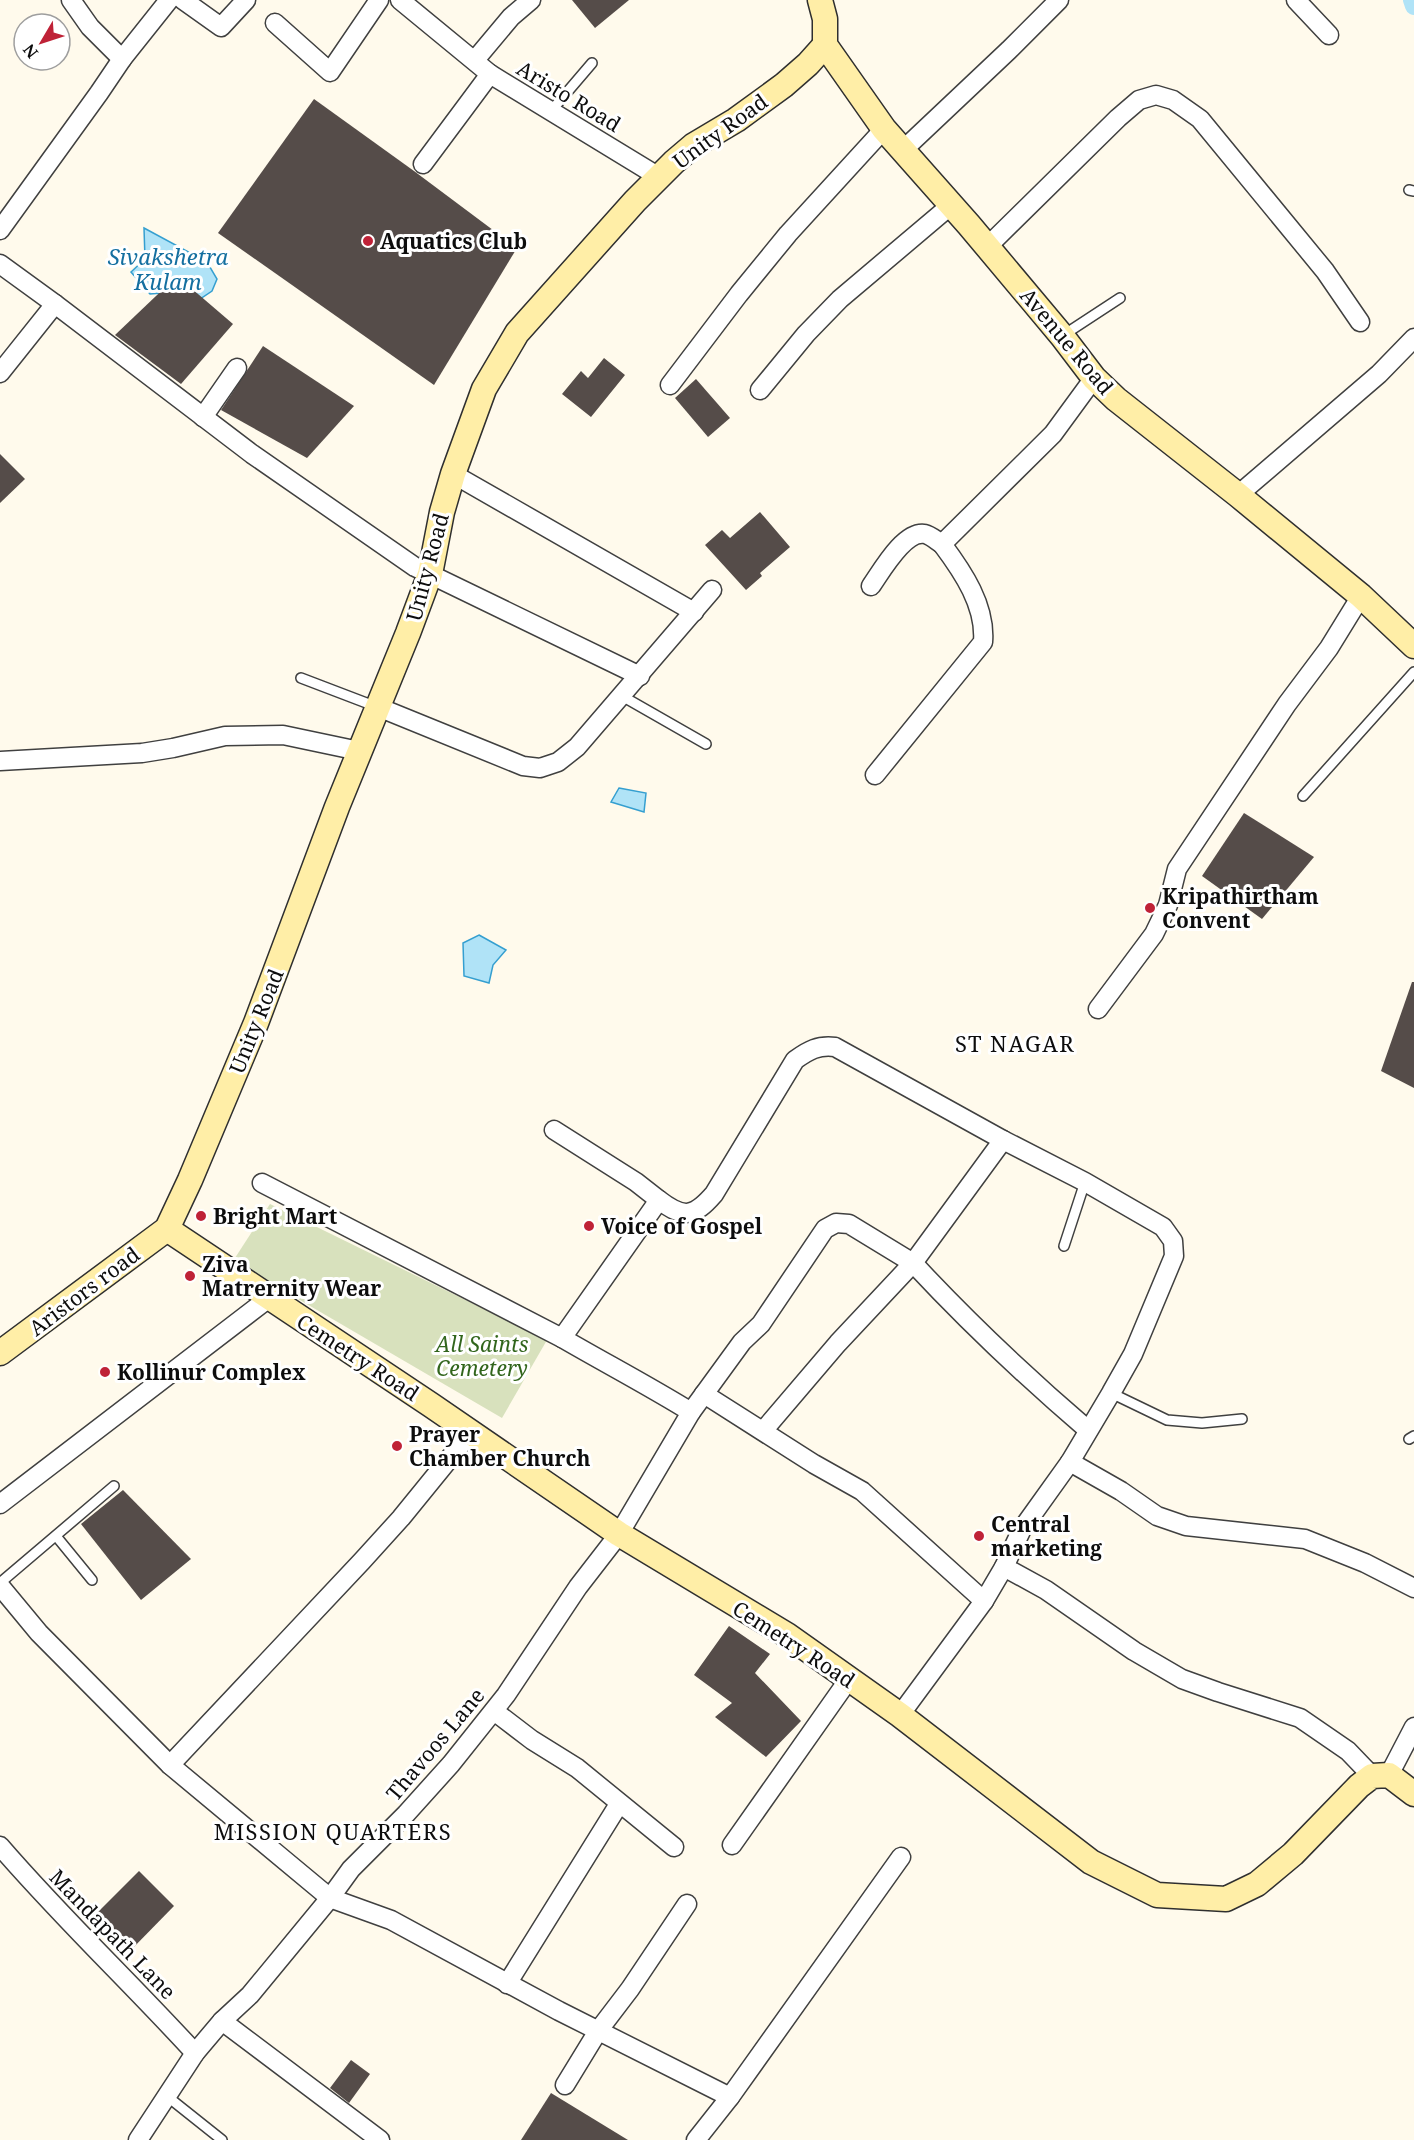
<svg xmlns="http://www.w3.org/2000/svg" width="1414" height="2140" font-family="'Noto Serif',serif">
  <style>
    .cemetery { fill: #d8e1bd }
    .water { fill: #b0e3f7; stroke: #359fd0; stroke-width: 1.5 }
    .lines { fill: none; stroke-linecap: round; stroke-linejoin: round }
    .canal { stroke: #b0e3f7; stroke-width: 18 }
    .building { fill: #554c49 }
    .lane-casing { stroke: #404040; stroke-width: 12 }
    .street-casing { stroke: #404040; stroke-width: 21 }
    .secondary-casing { stroke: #2f2f2f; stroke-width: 27 }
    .lane { stroke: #fff; stroke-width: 9 }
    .street { stroke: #fff; stroke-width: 18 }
    .secondary { stroke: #ffeea7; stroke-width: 24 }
    .poi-dot { fill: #bf2237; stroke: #fff; stroke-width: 2 }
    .labels { text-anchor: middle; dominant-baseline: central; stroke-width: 6; stroke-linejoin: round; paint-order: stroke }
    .street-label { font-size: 21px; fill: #0d0d0d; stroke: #fff }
    .poi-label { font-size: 21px; font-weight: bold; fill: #0d0d0d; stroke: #fff; text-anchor: start }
    .park-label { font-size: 21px; font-style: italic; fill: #31651c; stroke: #fff }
    .water-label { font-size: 22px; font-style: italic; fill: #146fa0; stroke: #fff }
    .neighbourhood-label { font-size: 22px; letter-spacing: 1.5px; fill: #0d0d0d; stroke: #fff }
  </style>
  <rect width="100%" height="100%" fill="#fffaec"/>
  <polygon class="cemetery" points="270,1204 547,1340 502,1418 233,1261"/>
  <g class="water">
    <polygon points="144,228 207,262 217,279 212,291 191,305 175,292 150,294 131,272 145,259"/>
    <polygon points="619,788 646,793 644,812 611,802"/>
    <polygon points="479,935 506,950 493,965 489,983 464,976 463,943"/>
  </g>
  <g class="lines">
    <polyline class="canal" points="1412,0 1414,6"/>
  </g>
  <g class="building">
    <polygon points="572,0 629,0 595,28"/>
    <polygon points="314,99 414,171 517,248 434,385 218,233"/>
    <polygon points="177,276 233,324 181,384 115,335"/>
    <polygon points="263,346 354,406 307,458 221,410"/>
    <polygon points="604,358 625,375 591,417 562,394 581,371 588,378"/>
    <polygon points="696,379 730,418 708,437 675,398"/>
    <polygon points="0,454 25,479 0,503"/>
    <polygon points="760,512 790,547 760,573 762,576 746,590 705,545 722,530 730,538"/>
    <polygon points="1244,813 1314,857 1262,919 1202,876"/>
    <polygon points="1412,982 1414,982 1414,1088 1381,1071"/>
    <polygon points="123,1490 191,1559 141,1600 81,1524"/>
    <polygon points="729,1626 770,1654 755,1673 801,1721 766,1757 715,1717 732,1703 694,1675"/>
    <polygon points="139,1871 174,1906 128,1953 92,1918"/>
    <polygon points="351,2060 370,2074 349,2103 330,2088"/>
    <polygon points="551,2093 628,2140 521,2140"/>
  </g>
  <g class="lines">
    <g class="lane-casing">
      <g id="lane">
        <polyline points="551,111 592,63"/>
        <polyline points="1409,190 1414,191"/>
        <polyline points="1062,336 1120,298"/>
        <polyline points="301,678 377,707"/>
        <polyline points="622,696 706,744"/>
        <polyline points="1303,796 1414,672"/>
        <polyline points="1064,1246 1085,1182"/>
        <polyline points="1111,1393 1167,1420 1202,1423 1242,1419"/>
        <polyline points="1409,1439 1414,1436"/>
        <polyline points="56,1536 92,1580"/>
        <polyline points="0,1583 114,1486"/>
        <polyline points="168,2097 222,2140"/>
      </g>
    </g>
    <g class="street-casing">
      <g id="street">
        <polyline points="71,0 90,27 122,59 169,0"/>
        <polyline points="183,0 221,27 246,0"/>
        <polyline points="400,0 490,74"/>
        <polyline points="1296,0 1329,35"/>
        <polyline points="275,23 330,72 379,0"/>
        <polyline points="475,60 511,17 531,0"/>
        <polyline points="902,151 1009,50 1059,0"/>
        <polyline points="423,164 490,74 659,177"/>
        <polyline points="0,230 99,93 122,59"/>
        <polyline points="987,247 1118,118 1139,100 1156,95 1173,100 1200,119 1325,271 1360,322"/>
        <polyline points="0,264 55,304 252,454 415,567 640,676"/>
        <polyline points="0,373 55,304"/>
        <polyline points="670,385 739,294 788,234 884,129"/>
        <polyline points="760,390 806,334 840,299 950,206"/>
        <polyline points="203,417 237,368"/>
        <polyline points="453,474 694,612"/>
        <polyline points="1238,495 1379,374 1414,338"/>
        <path d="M871,586C881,572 904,530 925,534C930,535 937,541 942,544L1053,434L1094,378"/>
        <polyline points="378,707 523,766 540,768 558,762 577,747 712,590"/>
        <polyline points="0,761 142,753 173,748 225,736 283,735 359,751"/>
        <path d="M875,775L983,642C986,606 963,572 942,544"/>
        <polyline points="1098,1009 1154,934 1168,905 1177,869 1287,704 1329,648 1361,596"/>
        <polyline points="262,1183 562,1338"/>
        <path d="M659,1200C684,1219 694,1217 714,1194L795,1060C809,1050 818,1045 835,1047L1003,1140L1085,1182L1163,1227L1173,1241L1174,1256L1133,1354L1111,1393L1070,1462L1022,1529L1004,1567L984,1601L900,1715"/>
        <polyline points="704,1394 814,1464 862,1491 984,1601"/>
        <polyline points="691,1412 742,1342 761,1324 825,1229 836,1223 849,1224 913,1263 1003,1140"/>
        <path d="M763,1431L838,1343L913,1263C968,1322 1026,1377 1088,1430"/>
        <polyline points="1070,1462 1121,1491 1157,1516 1186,1526 1305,1539 1365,1563 1414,1588"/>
        <polyline points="0,1504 269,1298"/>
        <polyline points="1004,1567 1046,1590 1134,1651 1182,1679 1218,1692 1300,1718 1348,1751 1372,1776"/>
        <polyline points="0,1586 39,1633 170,1765 330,1898 391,1920 559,2011 730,2097"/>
        <polyline points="494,1711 532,1740 577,1768 674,1847"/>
        <polyline points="170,1765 362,1561 401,1518 471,1432"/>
        <polyline points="1389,1775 1414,1727"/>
        <polyline points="732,1845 849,1679"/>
        <path d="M0,1846C62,1918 131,1983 195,2053"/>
        <polyline points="507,1984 619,1804"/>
        <polyline points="222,2021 380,2140"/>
        <polyline points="565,2085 598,2031 630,1989 687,1904"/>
        <path d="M138,2140L195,2053L222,2021L250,1995L330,1898L351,1869L406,1814L451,1764L506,1695L578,1587L619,1534L691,1412C649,1386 605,1363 562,1338L659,1200L636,1182L554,1130"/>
        <polyline points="696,2140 730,2097 901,1857"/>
      </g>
    </g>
    <g class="secondary-casing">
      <g id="secondary">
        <polyline points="820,0 825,19 825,45 884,129 969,225 1062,336 1094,378 1116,399 1238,495 1361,596 1414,646"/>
        <polyline points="167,1229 431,1405 619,1534 787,1635 900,1715 1091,1862 1157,1895 1226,1899 1257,1884 1293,1854 1359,1786 1372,1776 1389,1775 1414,1794"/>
        <polyline points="0,1353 167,1229 190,1180 256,1023 337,807 408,633 430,574 442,512 453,474 484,389 517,333 635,201 674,162 694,145 736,120 784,85 808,64 825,45"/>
      </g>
    </g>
    <use href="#lane" class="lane"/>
    <use href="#street" class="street"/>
    <use href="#secondary" class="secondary"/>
  </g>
  <g class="poi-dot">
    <circle cx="368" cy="241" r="6"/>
    <circle cx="1150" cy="908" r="6"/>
    <circle cx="201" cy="1216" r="6"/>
    <circle cx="589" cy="1226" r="6"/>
    <circle cx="190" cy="1276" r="6"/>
    <circle cx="105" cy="1372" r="6"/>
    <circle cx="397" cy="1446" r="6"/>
    <circle cx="979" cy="1536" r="6"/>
  </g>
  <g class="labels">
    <g class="street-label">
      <text transform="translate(569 96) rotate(31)">Aristo Road</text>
      <text transform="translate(720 131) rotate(-36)">Unity Road</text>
      <text transform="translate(1067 341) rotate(50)">Avenue Road</text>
      <text transform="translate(427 567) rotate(-75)">Unity Road</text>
      <text transform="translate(256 1021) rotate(-68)">Unity Road</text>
      <text transform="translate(84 1291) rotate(-37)">Aristors road</text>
      <text transform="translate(358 1357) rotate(33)">Cemetry Road</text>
      <text transform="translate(794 1644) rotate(33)">Cemetry Road</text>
      <text transform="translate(435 1744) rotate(-50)">Thavoos Lane</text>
      <text transform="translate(113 1934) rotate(46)">Mandapath Lane</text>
    </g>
    <g class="poi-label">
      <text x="380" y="241">Aquatics Club</text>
      <text x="1162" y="896">Kripathirtham<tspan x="1162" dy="24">Convent</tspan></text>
      <text x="213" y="1216">Bright Mart</text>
      <text x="601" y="1226">Voice of Gospel</text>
      <text x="202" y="1264">Ziva<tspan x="202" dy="24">Matrernity Wear</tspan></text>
      <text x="117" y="1372">Kollinur Complex</text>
      <text x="409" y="1434">Prayer<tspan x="409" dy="24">Chamber Church</tspan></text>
      <text x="991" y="1524">Central<tspan x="991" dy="24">marketing</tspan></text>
    </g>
    <g class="park-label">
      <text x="482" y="1344">All Saints<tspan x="482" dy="24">Cemetery</tspan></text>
    </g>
    <g class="water-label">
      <text x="168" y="256">Sivakshetra<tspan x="168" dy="25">Kulam</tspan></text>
    </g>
    <g class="neighbourhood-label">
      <text x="1015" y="1043">ST NAGAR</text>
      <text x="333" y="1831">MISSION QUARTERS</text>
    </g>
  </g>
  <g transform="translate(42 42) rotate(231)"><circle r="28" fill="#ffffff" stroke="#9e9e9e" stroke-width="1.5"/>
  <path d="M0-4.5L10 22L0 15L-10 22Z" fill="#bf2237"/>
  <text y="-9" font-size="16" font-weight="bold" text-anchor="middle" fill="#0d0d0d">N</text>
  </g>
</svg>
